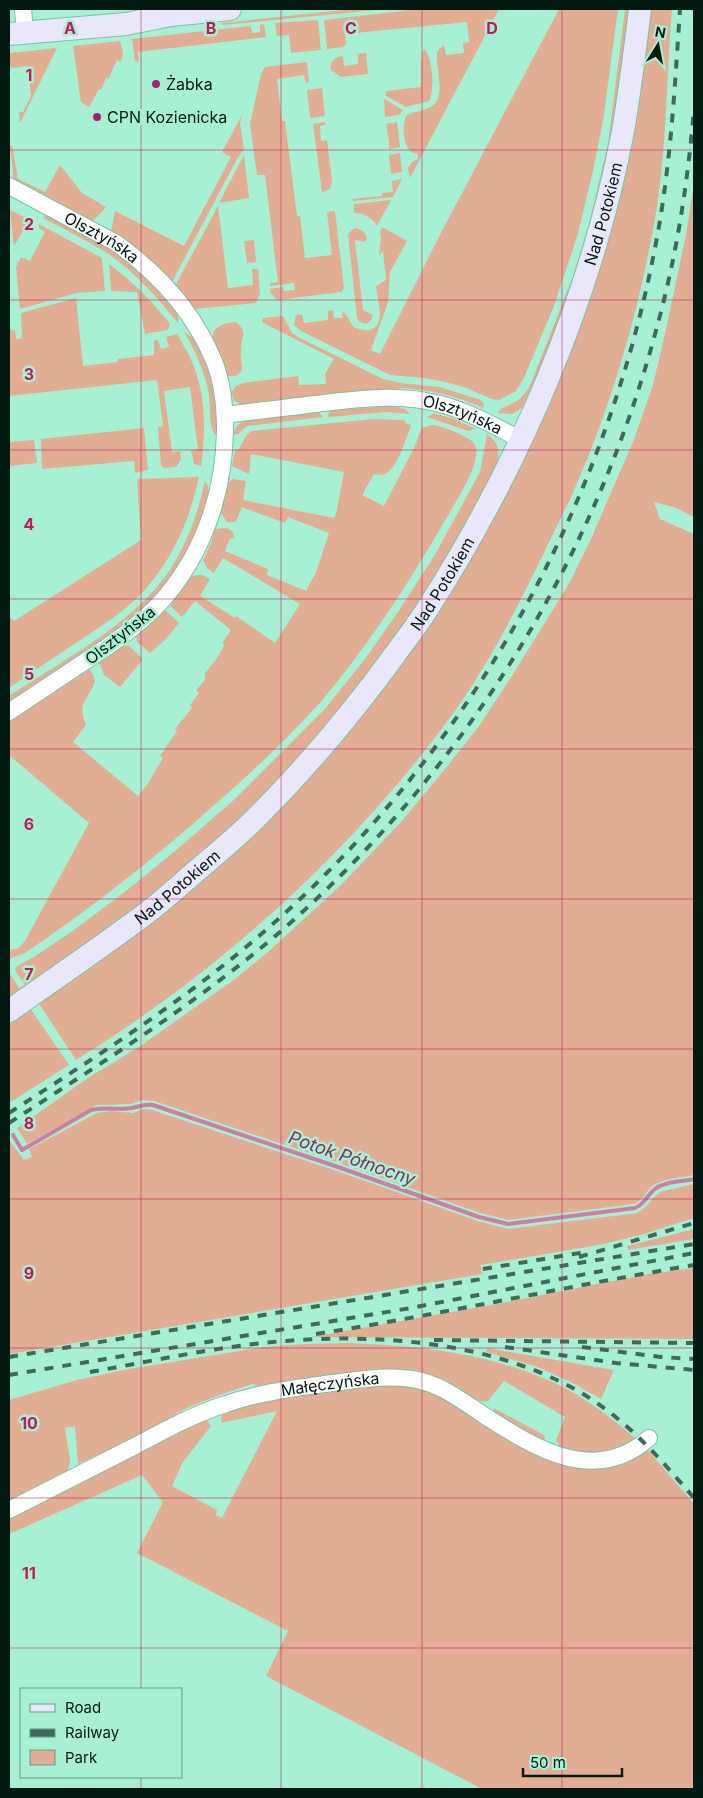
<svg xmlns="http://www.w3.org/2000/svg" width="703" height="1798" font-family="Inter,sans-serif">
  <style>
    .green { fill: #e1ae93 }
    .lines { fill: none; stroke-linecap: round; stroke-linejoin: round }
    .stream { stroke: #ca7fa4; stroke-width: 4 }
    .minor-casing { stroke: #7bc1a7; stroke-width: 18 }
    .secondary-casing { stroke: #7bc1a7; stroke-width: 24 }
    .minor { stroke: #fff; stroke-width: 16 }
    .secondary { stroke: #e9e7fc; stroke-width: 22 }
    .rail { stroke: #3f6a5a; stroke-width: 4; stroke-dasharray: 9 9; stroke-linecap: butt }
    .grid { fill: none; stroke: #c2185b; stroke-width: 1; stroke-opacity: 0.55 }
    .poi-dot { fill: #a42170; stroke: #a8f0d4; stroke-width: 2 }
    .labels { text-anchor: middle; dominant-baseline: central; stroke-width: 5; stroke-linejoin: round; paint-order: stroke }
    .poi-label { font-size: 16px; fill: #001a11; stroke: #a8f0d4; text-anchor: start }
    .street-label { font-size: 16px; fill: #001a11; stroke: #a8f0d4 }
    .water-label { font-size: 18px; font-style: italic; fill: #872e60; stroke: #a8f0d4 }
    .grid-label { font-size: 16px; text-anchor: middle; font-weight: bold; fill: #c2185b; stroke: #a8f0d4; stroke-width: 5; stroke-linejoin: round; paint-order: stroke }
  </style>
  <rect width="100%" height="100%" fill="#a8f0d4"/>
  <g class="green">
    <polygon points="354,9 386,9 222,25 222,23"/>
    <path d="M420,9H499L410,178L408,168L412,162L418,159V154C414,153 410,152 408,148C403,140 402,123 407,115C415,111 425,111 432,106C448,96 433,65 438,50L444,45L446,55L464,53L463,43L469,42L467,22L345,34L346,44L343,47L327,49L324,20Z"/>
    <path d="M559,9H618L603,121L593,171L577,237L554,306L523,380L516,391L499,400L492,399L464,387L445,382L424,378L390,375L301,331L294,325L296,315L302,314L304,323L328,320V311L333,310L334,318H343L342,311C349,315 349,322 354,327C358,329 365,331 370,330C387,325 377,298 376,286L386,280L383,251L379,256L381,237L380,232L382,227L407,241L390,272L388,302L371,350L380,354L444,227Z"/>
    <polygon points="625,9 629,9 619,98 601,193 556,332 523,407 512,414 497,413 502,408 519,400 529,388 572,279 588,228 608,144"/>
    <path d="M648,9H672C666,82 667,158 653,230C636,321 609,413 571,497C560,520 549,542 538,565C512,618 484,672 449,719C348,855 220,971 76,1060L38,1002L276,808L529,449Z"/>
    <polygon points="318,20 321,50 291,53 289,35 277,36 275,23"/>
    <polygon points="264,24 266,37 138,52 139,62 135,61 132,39 251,26 252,33 260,32 260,25"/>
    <polygon points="120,41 123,53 121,62 117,60 108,79 106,78 101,90 99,89 89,107 81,102 73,46"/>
    <polygon points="57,48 20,123 19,112 23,112 31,96 28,66 13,68 9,66 10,53"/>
    <path d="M424,49C433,57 435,91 429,101L406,107L386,96V91L421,87V59H422V53Z"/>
    <path d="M366,53L368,74L341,77L331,70C329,61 335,57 343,56L344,66L358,64V54Z"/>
    <polygon points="307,62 309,82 306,83 304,75 277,79 282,121 285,121 297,216 300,216 305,258 332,255 327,212 335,211 344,288 342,292 277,300 271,293 270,289 283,287 284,291 295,290 294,283 270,286 270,283 278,282 265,175 257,175 250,124 261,74 265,67"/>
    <polygon points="322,88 325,116 310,118 307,90"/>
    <polygon points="384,99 403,110 399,115 385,117"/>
    <path d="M242,115L240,123L244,149L237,159L172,282C153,263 135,245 111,231L115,211L184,246L231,157L222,152Z"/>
    <polygon points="325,122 325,125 320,126 321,141 327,140 332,181 330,189 322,192 313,124"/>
    <polygon points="397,122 400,147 389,149 389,141 386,124"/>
    <polygon points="12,145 18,179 45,192 60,165 82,193 106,207 93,221 14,180 10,147"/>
    <polygon points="400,153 402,172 391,174 389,155"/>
    <polygon points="244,155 249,198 219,203"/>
    <polygon points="402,179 393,197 353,201 352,199 382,196 382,193 393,192 392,181"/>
    <path d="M694,183V517L674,507L654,502L660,519L694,534V1175C681,1178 662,1178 651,1187C645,1193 642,1201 634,1204L508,1220L480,1213L339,1163L154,1101L142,1100L131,1104L97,1105L27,1144L17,1128L88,1078L142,1045L235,979L268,952L341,885L401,822L441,774L479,726L510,679L570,582L590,541L633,442L653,385L666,329L686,235Z"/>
    <path d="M391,200L377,226C372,217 364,213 354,213V204Z"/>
    <polygon points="218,206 228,288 253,285 252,269 258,269 260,293 256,303 195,309 175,286"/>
    <polygon points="10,210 30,220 14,246"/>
    <path d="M47,214C76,230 107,245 133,266C149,279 161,295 175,311L178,316V323C156,296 133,270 104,251C84,239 63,229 43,218Z"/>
    <polygon points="39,224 102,258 105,291 77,293 20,309 16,267 21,257 30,261 45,232 39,228"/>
    <polygon points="357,228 364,232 367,238 365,242 355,240 363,310 373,315 371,320 366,324 360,322 357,318 348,234 353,229"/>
    <polygon points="254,240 256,262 247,263 244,241"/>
    <path d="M109,264C132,281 152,301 170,324L168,330L145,334L137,292L111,291Z"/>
    <path d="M76,298L83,366L117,362L118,359L154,355V341L158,340L161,349L169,347L166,337L177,334C182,343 188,352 192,362C206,395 206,431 201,466L194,464L191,450L198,449L190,387L164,391L172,452L180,451L181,459L176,467L165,468L161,466L158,427L163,426L157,380L9,396V330H15L16,339L22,338L21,313Z"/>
    <path d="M283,316L292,333L300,338L383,379L401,383L439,387L481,400L484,404L483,408C457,396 432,390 403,388L257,405H241L234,400L231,393L236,386L243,383L298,376L299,385L326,384L325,374L334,359L262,322L263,318Z"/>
    <path d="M236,322C249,333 241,336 241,349C240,356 242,363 242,370C238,376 234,377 228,376L212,338C214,325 225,323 236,322Z"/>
    <path d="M184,332L194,338L209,371L216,405L218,435L214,434C209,425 210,406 209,395C205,372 196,352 184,332Z"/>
    <polygon points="393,406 405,409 410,414 385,412 329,417 328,414 331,410"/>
    <path d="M319,412L323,417L247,426L238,434L234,435C234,426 240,422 248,420Z"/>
    <polygon points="434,413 454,419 474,428 472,430 468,431 427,417"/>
    <path d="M373,419L404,420L407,424L411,425C407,437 397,469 385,474C382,476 378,474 374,474L362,495L384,506L414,448L422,427C427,428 428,425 433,425C441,425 469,437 474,443C485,459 454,504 446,519C408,584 367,648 318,705C285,741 249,775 212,807C153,860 91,908 25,953L9,959V950L18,949L25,941L89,823L9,755V722L90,669L95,680C89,702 76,700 86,725L73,742L138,796L147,785L163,758L160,756L177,731L175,729L192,708L190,705L199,693L196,690L205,680V673L215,661L224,646L223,642L231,630L195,601L182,617L171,607V604L191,577L196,575H202L210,579L200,596L235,618L236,616L275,643L300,604L223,558L214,573L207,568L203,560L211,543L215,529L227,528L233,532L234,538H230L225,551L268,569L267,575L306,591L316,572L329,533L288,517L285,523L242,507L237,519L235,522H227L221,513L227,483L233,479L246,481L243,500L334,518L336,514L344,472L251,454L249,474L232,466L235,450L239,449L246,436L251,431Z"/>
    <polygon points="144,428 148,470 135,473 134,461 42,469 41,439"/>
    <path d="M487,434C501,444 500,454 495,469L443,564L380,659L339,715L258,805L147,904L9,1002V972L19,988L25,985L15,970L16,967L37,955L74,930L126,891L181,846L236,798L324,710L365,659L398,612L436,553L480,472Z"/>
    <polygon points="34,440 37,463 9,466 9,442"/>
    <path d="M199,477C190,520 171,563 140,595C123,612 102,626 82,639C58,655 33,671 9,688V616L14,621L141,540L137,479Z"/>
    <path d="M205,481C213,491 206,506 202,517C192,546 173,579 151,601C131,622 106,638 81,654C57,671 33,687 9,703V696C57,664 118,632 156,588C182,558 197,519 205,481Z"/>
    <polygon points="164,611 166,611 179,623 166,639 150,653 138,643 135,636"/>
    <polygon points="128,645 143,659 120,687 104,675 99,662 123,646"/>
    <polygon points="30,1008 69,1065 9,1103 9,1023"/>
    <path d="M143,1109L152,1110L337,1171L478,1221L508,1229L637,1213C649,1207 651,1196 663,1191L694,1184V1218L644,1234L604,1244L481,1265L482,1274L9,1354V1140L24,1160L32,1157L29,1149L97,1113L111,1111L133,1113Z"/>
    <polygon points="694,1229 694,1239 628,1250 627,1246"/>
    <polygon points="694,1268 694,1339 311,1337 502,1303 648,1274"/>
    <path d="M348,1343C427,1346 510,1355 579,1396C600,1409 619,1424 637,1440L622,1449L584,1455L560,1447L556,1440L565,1417L504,1381L488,1401C477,1404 471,1395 462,1390C457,1386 450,1384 444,1381L260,1386L252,1384L220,1395L191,1406L170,1417V1421L78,1464L75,1426L65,1428L70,1460L68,1472L9,1502V1400L77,1380L123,1370L264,1347L305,1344Z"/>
    <polygon points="487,1348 614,1370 601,1399 571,1382 535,1366 486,1352"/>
    <path d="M387,1384L426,1388L586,1468C613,1470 625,1464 647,1449L694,1504V1789H482L266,1676L288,1631L137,1553L163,1502L142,1475L9,1534V1518L206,1419L211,1426L183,1462L172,1486L217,1510L216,1515L222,1518L277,1411L221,1423L222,1413C276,1396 331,1391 387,1384Z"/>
    <polygon points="494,1408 544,1435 545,1439 544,1441 515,1427 493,1412"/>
  </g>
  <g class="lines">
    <path class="stream" d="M13,1135L22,1150L91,1110C106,1107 119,1110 132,1108C140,1106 145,1104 153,1105L338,1167L479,1217L508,1224L635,1208C645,1204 647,1195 655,1189C665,1181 682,1182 694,1179"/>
    <g class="minor-casing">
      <g id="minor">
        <polyline points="23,9 25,33"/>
        <path id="s1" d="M9,186L116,243C158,273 194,313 214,361C223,383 225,407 225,431C224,495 202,557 159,604C136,628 109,646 81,664C57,680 33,696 9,712"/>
        <path id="s2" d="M225,415C255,411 285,408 315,404C356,399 399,393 440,404C468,411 494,426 520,439"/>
        <path id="s3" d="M9,1510C50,1489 92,1468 133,1447C163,1431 194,1414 226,1404C260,1392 296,1388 333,1383C359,1380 385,1375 412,1379C440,1383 462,1401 485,1416C535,1448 595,1486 649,1438"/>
      </g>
    </g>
    <g class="secondary-casing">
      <g id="secondary">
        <polyline points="9,34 126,24 171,15 230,9"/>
        <path id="s4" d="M9,1011C54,979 100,948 144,915C164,900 182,883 201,867C220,851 239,835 256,818C307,767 354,711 396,653C407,638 418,624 428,608C520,464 591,299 623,131C630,91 635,50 640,9"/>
      </g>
    </g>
    <use href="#minor" class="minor"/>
    <use href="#secondary" class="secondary"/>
    <g class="rail">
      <path d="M9,1113C94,1058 181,1003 259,936C469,756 609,504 658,232C671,159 675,84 680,9"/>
      <path d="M9,1123C97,1066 186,1010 267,943C457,783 595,564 658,323C677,253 688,181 694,108"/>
      <polyline points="579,1257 694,1223"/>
      <polyline points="483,1269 586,1252"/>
      <path d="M316,1334C443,1314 568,1286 694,1265"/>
      <polyline points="434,1340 694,1343"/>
      <polyline points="505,1347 616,1363 694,1370"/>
      <polyline points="582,1347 661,1357 694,1359"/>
      <polyline points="9,1357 694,1244"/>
      <path d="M90,1372C154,1361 219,1346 284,1341C386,1333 507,1343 594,1401C633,1427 663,1462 694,1498"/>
      <polyline points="9,1375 411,1308 694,1253"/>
    </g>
  </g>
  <path class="grid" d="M141,9V1689M281,9V1789M422,9V1789M562,9V1789M9,150H694M9,300H694M9,450H694M9,599H694M9,749H694M9,899H694M9,1049H694M9,1199H694M9,1348H694M9,1498H694M9,1648H694M141,1777V1789"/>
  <g class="poi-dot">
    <circle cx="156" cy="84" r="5"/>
    <circle cx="97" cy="117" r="5"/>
  </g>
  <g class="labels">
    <g class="poi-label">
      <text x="166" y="84">Żabka</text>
      <text x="107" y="117">CPN Kozienicka</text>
    </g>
    <g class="street-label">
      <text stroke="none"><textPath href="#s4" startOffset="1019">Nad Potokiem</textPath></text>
      <text stroke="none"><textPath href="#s1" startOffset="106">Olsztyńska</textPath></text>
      <text stroke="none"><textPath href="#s2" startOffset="241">Olsztyńska</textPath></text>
      <text stroke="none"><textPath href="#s4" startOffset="614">Nad Potokiem</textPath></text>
      <text transform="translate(120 635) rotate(-38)">Olsztyńska</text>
      <text stroke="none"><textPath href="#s4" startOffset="209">Nad Potokiem</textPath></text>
      <text stroke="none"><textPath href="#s3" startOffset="348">Małęczyńska</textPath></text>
    </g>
    <g class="water-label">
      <text transform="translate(352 1158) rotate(19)">Potok Północny</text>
    </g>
  </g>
  <g class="grid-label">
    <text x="70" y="34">A</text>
    <text x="211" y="34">B</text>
    <text x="351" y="34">C</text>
    <text x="492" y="34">D</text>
    <text x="29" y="81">1</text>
    <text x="29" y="230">2</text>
    <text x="29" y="380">3</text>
    <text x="29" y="530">4</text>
    <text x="29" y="680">5</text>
    <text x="29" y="830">6</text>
    <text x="29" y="980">7</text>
    <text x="29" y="1129">8</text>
    <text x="29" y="1279">9</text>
    <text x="29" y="1429">10</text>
    <text x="29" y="1579">11</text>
  </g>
  <rect width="703" height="1798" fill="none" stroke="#001a11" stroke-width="20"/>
  <rect x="20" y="1688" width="162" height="90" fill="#a8f0d4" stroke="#659a86"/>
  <rect x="30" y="1704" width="25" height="8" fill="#e9e7fc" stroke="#659a86"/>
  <text x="65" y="1713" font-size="15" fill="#001a11">Road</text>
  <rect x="30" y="1729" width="25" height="8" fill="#3f6a5a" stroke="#659a86"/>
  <text x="65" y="1738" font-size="15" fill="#001a11">Railway</text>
  <rect x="30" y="1750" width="25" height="15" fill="#e1ae93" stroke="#659a86"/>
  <text x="65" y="1763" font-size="15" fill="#001a11">Park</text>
  <g transform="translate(658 45) rotate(11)" stroke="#a8f0d4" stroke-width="4" paint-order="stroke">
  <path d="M0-4L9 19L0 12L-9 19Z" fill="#001a11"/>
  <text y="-8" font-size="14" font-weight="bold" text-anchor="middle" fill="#001a11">N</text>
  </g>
  <path d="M523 1768v8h99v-8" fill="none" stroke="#001a11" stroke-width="2.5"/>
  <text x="530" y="1768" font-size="15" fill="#001a11" stroke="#a8f0d4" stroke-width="4" paint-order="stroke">50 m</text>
</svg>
